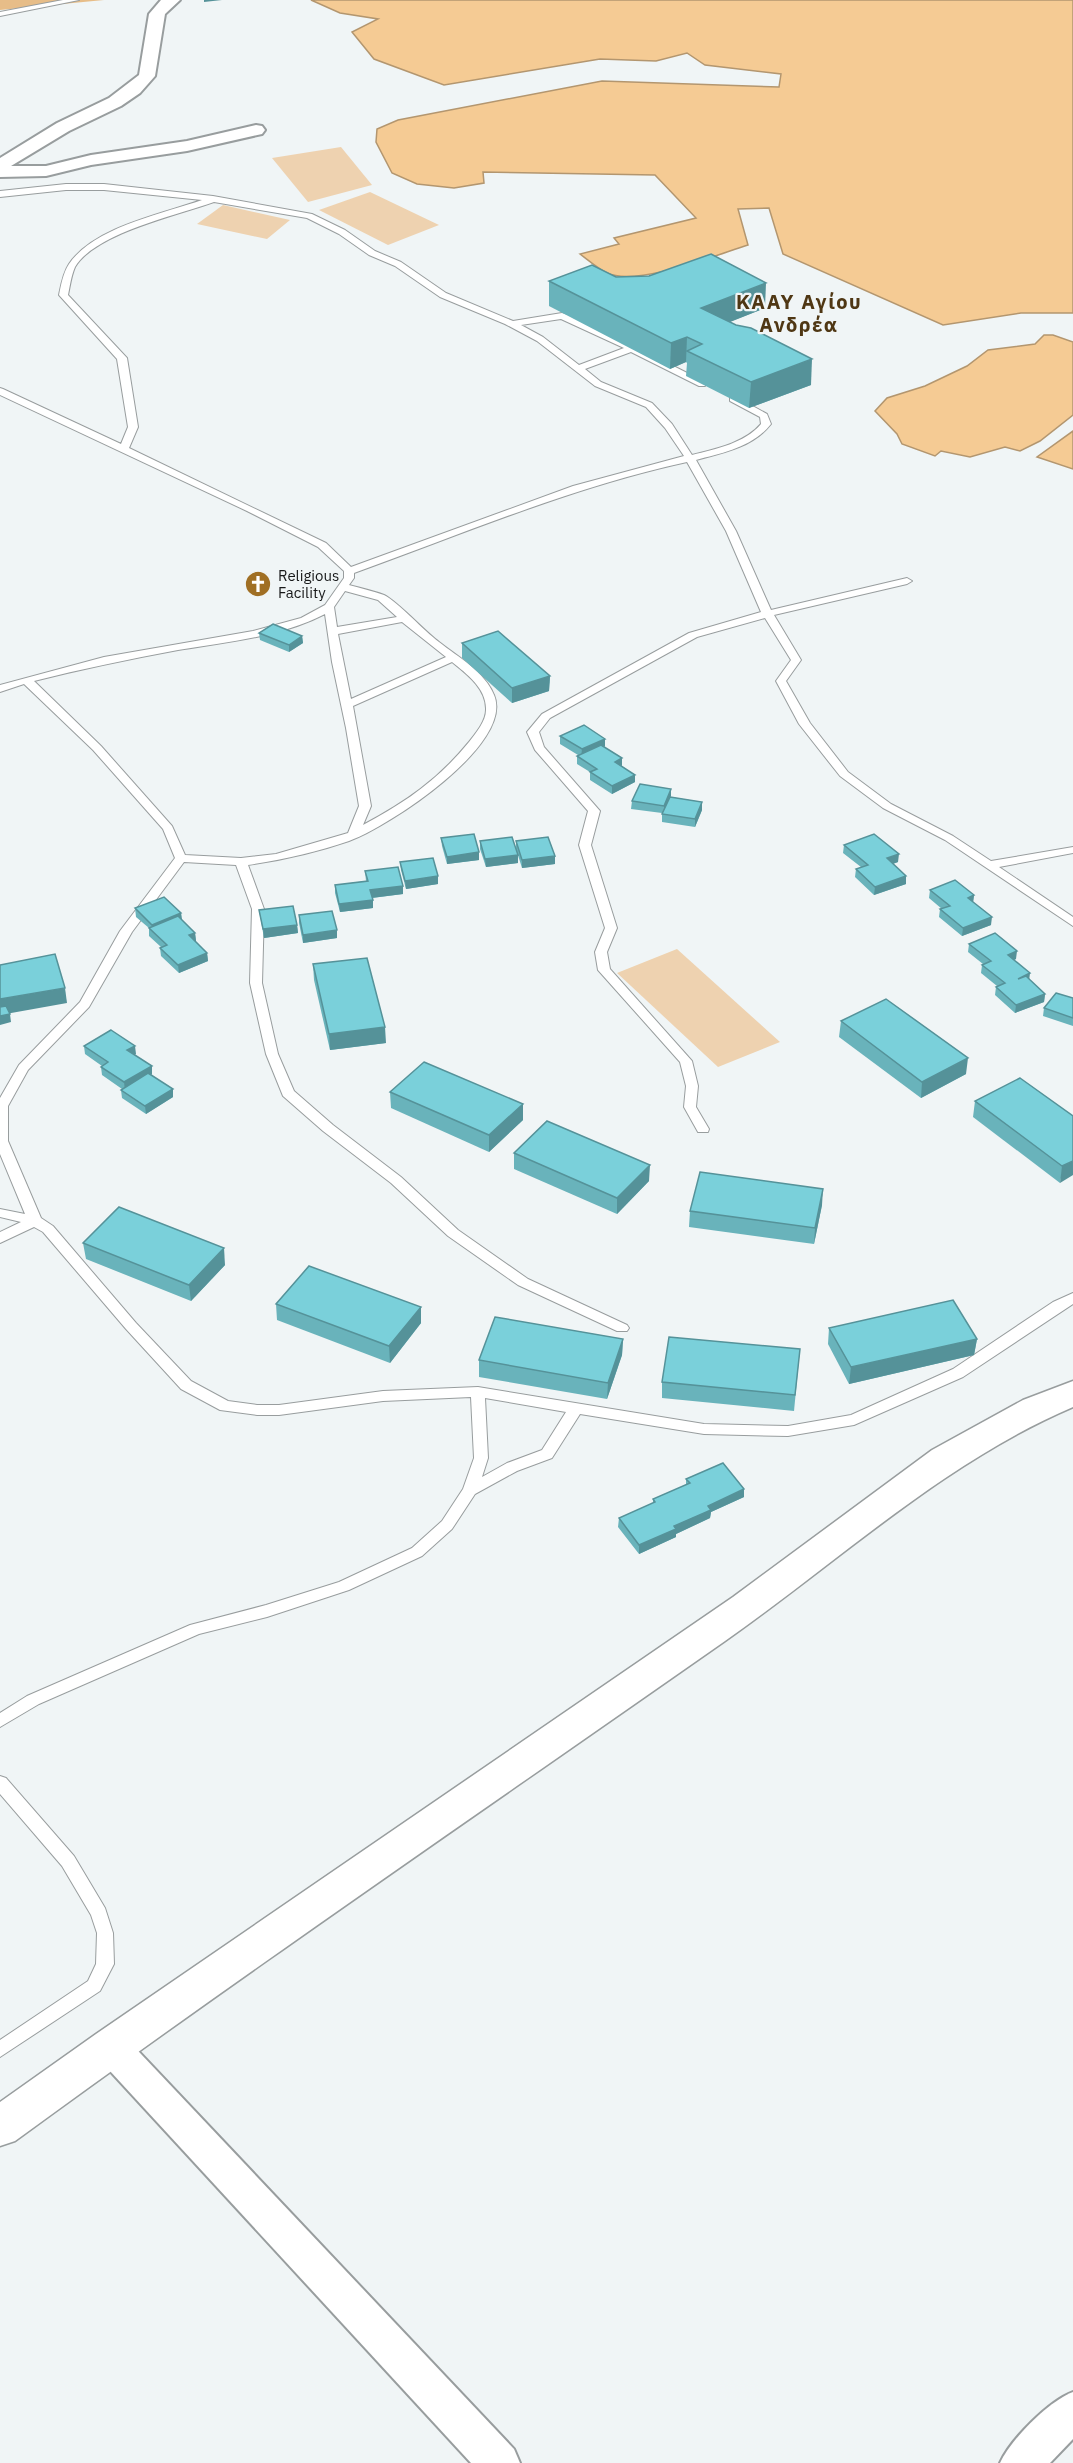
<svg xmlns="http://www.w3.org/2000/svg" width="1073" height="2463" font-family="'IBM Plex Sans',sans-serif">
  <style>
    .green { fill: #eed2b0 }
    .forest { fill: #e7bd88 }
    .water { fill: #f5cb94; stroke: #b3966f; stroke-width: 1.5 }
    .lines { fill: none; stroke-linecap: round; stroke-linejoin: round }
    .lane-casing { stroke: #989d9e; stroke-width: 2 }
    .street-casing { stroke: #989d9e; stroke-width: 4 }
    .secondary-casing { stroke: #989d9e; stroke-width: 3 }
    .lane { fill: #fff; fill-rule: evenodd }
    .street { fill: #fff; fill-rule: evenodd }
    .secondary { fill: #fff; fill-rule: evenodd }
    .wall { fill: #69b3bb }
    .shaded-wall { fill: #559299 }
    .building { fill: #7ad0da; stroke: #559299; stroke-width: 1.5 }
    .labels { text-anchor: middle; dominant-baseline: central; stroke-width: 4.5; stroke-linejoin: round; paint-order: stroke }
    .far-poi-label { font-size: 15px; fill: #18191a; stroke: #f0f5f6; text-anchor: start }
    .far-district-label { font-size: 20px; font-weight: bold; letter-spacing: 1.5px; fill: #4f3714; stroke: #f0f5f6 }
  </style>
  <rect width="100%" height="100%" fill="#f0f5f6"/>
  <g class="green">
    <polygon points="341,147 372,185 308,202 272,158"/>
    <polygon points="370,192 439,225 388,245 319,210"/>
    <polygon points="223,205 290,220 267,239 197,224"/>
    <polygon points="677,949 780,1042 718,1067 617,973"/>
  </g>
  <polygon class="forest" points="0,0 104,0 0,10"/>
  <g class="water">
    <path d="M311,0H1073V313H1021L943,325L783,254L769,208L738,209L748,245C716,255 637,287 607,273C597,268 588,260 580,254L619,244L614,238L696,218L655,175L483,172L484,183L454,188L417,184L392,173L376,142L377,129L398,120L602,81L779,87L781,74L705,65L687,53L656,61L600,59L444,85L374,59L352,32L378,19L340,13Z"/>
    <polygon points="1044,335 1053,335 1073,342 1073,415 1040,441 1020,451 1005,447 970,457 941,451 935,456 902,444 897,434 875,411 887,398 925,386 967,366 988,350 1035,344"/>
    <polygon points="1073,431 1073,469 1037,457"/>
  </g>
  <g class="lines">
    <g class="lane-casing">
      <g id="lane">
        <polygon points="63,0 79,0 0,16 0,12"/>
        <path d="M66,184H104L213,196L312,214L345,230L375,251L401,262L446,293L513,321L562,313L582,320L705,382V386H699L631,352L585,369L601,382L652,403L672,424L692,455C716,449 745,443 761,424L760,417L730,401V397H736L767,414L771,424C753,447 723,453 696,460L736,531L771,610L907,578L912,581L907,584L774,615L801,660L786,681L810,723L848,772L891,804L953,836L991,861L1073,847V853L999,867L1073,917V926L945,840L883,808L840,776L799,724L776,681L791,660L765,618L697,637L550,718L539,732L544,747L600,811L591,845L617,928L607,952L610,969L692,1061L698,1086L696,1107L709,1129L708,1132H698L684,1107L686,1086L680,1062L598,970L595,952L605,928L579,845L588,811L535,750L527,732L542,714L689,633L761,612L726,531L687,462C572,487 465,533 354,573V578L349,585C360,588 373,591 384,595C398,602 424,631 439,642C458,657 485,672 494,695C515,744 388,827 349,841C317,852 282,860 248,865L264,909L262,983L278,1054L294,1091L333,1125L401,1177L458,1230L528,1279L627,1325L629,1328L627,1331H617L518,1285L448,1236L391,1183L323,1131L283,1096L266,1054L250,983L252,909L236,865L184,862L132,932L89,1007L28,1070L8,1106V1141L41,1218L53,1226L136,1323L191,1381L228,1401L257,1405H279L383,1391L478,1387L704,1424L788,1426L851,1415L953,1369L1053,1302L1073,1293V1304L963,1377L854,1425L788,1436L704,1434L580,1414L552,1458L517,1471L475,1494L452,1529L422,1556L349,1590L267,1617L199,1634L39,1704L0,1727V1713L27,1696L190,1625L266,1605L339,1582L412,1548L442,1521L463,1489L474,1458L471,1397L383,1401L279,1415H257L220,1410L181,1389L126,1329L43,1232L34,1227L0,1243V1232L21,1222L0,1217V1209L25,1214L0,1154V1098L19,1065L80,1002L120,931L175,858L163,829L93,750L24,684L0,692V685L104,657L253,631L301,618L325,605L344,578V571L318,547L247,511L0,395V388L3,389L121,444L128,427L117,359L59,295C61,285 63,273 69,264C94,227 162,214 202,200L104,190H66L0,197V191ZM214,202L307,218L339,234L369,255L395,266L440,297L505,324L537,341L595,386L646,407L665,428L684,456L573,486L351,567L326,543L129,448L138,427L127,358L68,295C70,286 71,276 75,267C95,233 178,215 214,202ZM561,319L624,348L579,365L543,337L521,325ZM345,591L378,600L397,617L337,627L334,607ZM325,614L332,662L346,728L359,806L348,833L276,854L241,858L185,855L172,826L101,746L34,681C82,669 129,659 178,650C227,642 281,637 325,614ZM402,622L446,657L351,699L338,634ZM452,662C467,674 487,689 486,710C486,721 476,733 469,742C438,780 406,802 363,825L371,806L353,706ZM485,1398L566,1412L542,1450L507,1463L482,1477L488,1458Z"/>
        <polygon points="0,1776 6,1778 74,1856 105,1908 113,1933 114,1964 100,1991 0,2057 0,2040 88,1981 96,1964 97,1933 91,1915 62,1866 0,1794"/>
      </g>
    </g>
    <g class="street-casing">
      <g id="street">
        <polygon points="161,0 180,0 165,14 155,76 140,93 121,106 69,131 11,166 46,166 91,155 187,141 256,125 262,126 265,130 262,134 187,151 91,165 46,176 0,177 0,158 57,123 109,98 139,75 149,14"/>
        <polygon points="111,2031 124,2036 514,2449 520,2463 471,2463 98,2058 93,2047 98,2036"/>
        <path d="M1073,2392V2439L1050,2463H1000C1011,2439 1049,2401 1073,2392Z"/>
      </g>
    </g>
    <g class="secondary-casing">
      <path id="secondary" d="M1073,1381V1407C944,1462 839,1561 725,1641C488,1807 249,1970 15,2141L0,2146V2102L96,2034L733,1597L932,1450L1023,1400Z"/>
    </g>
    <use href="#lane" class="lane"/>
    <use href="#street" class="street"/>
    <use href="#secondary" class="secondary"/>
  </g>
  <g class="wall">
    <polygon points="549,281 765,308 729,322 811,385 749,408 686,376 687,363 686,362 670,369 549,306"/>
    <polygon points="259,633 302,636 303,643 289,652 260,640"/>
    <polygon points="462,643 550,676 549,691 512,703 462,658"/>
    <polygon points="560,736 605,746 604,747 622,766 635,775 635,782 612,794 590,780 590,772 577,764 577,756 578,755 560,744"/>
    <polygon points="671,797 702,802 702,810 695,827 662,822 662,813 631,809 632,801"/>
    <polygon points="441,838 479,852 479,860 447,864 442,846"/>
    <polygon points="480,841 518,855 518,863 486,867 480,849"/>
    <polygon points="516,841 555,856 555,864 522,868 516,849"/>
    <polygon points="844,845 898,862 893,864 906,884 874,895 855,877 856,869 861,867 843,853"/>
    <polygon points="400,862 438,876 438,884 406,889 401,870"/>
    <polygon points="365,871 403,894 372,898 373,908 340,912 335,893 335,885 366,881"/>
    <polygon points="930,890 974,895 973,902 991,925 962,936 939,917 940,909 942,909 929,898"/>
    <polygon points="135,908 181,913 182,921 195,933 196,941 195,941 207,953 208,961 179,973 161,956 160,948 161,947 149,936 149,928 136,917"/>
    <polygon points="259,910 297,925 298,933 264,938"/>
    <polygon points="299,915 337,930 337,938 303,943 299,923"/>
    <polygon points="969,944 1016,959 1014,960 1030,980 1045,994 1044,1002 1015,1013 995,995 996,987 997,986 981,973 982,965 983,964 968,952"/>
    <polygon points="313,964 386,1043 330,1050 314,980"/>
    <polygon points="1073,998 1073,1026 1043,1016 1044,1008"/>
    <polygon points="841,1021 966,1074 921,1098 839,1037"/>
    <polygon points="84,1046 136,1054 134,1055 152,1074 151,1075 173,1097 146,1114 122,1098 121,1090 122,1089 102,1075 101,1067 102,1066 85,1054"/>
    <polygon points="390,1092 523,1104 523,1120 489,1152 391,1108"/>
    <polygon points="975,1101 1073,1116 1060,1183 973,1117"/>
    <polygon points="514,1153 649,1181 617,1214 514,1169"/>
    <polygon points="822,1205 814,1244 689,1227 690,1211"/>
    <polygon points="83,1243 225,1265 191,1301 86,1259"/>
    <polygon points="276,1304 421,1307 421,1323 390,1363 277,1320"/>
    <polygon points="829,1328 977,1339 974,1355 849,1384 828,1344"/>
    <polygon points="623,1339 622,1355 607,1399 479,1377 479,1360"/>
    <polygon points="800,1349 794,1411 662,1398 662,1382"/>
    <polygon points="686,1479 744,1497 711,1512 710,1518 676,1534 676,1537 639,1554 618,1527 619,1518 653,1503 653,1499 686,1485"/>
  </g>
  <g class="shaded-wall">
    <polygon points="204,0 222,0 204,2"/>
    <polygon points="766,283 765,308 700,334 701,308"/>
    <polygon points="687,337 686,362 670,369 671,343"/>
    <polygon points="812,359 811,385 749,408 751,382"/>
    <polygon points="302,636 303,643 289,652 289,645"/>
    <polygon points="550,676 549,691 512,703 512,688"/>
    <polygon points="605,739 605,746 581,757 582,749"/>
    <polygon points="622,758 622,766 615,762"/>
    <polygon points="635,775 635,782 612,794 612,786"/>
    <polygon points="671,789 671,796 664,814 664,806"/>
    <polygon points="702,802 702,810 695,827 695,819"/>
    <polygon points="479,852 479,860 447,864 447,857"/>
    <polygon points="899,854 898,862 886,866 887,858"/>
    <polygon points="518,855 518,863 486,867 485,859"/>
    <polygon points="555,856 555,864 522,868 522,860"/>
    <polygon points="438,876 438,884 406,889 405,881"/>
    <polygon points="906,876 906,884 874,895 875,887"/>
    <polygon points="403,886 403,894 371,898 370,890"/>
    <polygon points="974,895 973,903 968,898"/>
    <polygon points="373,900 373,908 340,912 339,904"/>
    <polygon points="181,913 182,921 153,933 152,925"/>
    <polygon points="992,917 991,925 962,936 963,928"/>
    <polygon points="297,925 298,933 264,938 263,929"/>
    <polygon points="337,930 337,938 303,943 303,935"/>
    <polygon points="195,933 196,941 190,943 189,935"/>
    <polygon points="1017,951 1016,959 1006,963 1008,955"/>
    <polygon points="207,953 208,961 179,973 178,965"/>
    <polygon points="1030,973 1029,981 1018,979"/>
    <polygon points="65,988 67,1003 0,1015 0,999"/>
    <polygon points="1045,994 1044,1002 1015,1013 1016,1005"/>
    <polygon points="10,1014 11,1022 0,1025 0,1016"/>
    <polygon points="385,1027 386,1043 330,1050 329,1034"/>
    <polygon points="135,1046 136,1054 128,1058 127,1050"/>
    <polygon points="968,1058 966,1074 921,1098 922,1082"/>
    <polygon points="152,1066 152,1074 125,1091 124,1082"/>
    <polygon points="173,1089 173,1097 146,1114 145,1106"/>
    <polygon points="523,1104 523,1120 489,1152 489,1135"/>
    <polygon points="1073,1161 1073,1175 1060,1183 1062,1166"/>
    <polygon points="650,1165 649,1181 617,1214 617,1198"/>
    <polygon points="823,1189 822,1205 814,1244 815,1228"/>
    <polygon points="224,1248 225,1265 191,1301 189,1285"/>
    <polygon points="421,1307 421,1323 390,1363 389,1346"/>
    <polygon points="623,1339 622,1355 607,1399 608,1383"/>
    <polygon points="977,1339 974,1355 849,1384 851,1367"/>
    <polygon points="744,1489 744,1497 711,1512 710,1518 676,1534 676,1537 639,1554 639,1545 674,1526 708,1506"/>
  </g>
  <g class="building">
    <polygon points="711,254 766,283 701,308 736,325 751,328 812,359 751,382 687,351 702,344 687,337 671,343 549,281 592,265 616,277 649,276"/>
    <polygon points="273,624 302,636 289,645 259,633"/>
    <polygon points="498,631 550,676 512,688 462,643"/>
    <polygon points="584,725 605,739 582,749 560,736"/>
    <polygon points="601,745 622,758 615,762 635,775 612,786 590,772 597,769 577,756"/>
    <polygon points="640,784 671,789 664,806 632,801"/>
    <polygon points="670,797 702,802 695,819 662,814"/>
    <polygon points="474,834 479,852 447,857 441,838"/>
    <polygon points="874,834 899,854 887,858 906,876 875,887 856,869 868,865 844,845"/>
    <polygon points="512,837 518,855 485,859 480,841"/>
    <polygon points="548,837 555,856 522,860 516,841"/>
    <polygon points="433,858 438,876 405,881 400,862"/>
    <polygon points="398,867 403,886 370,890 373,900 339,904 335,885 368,881 365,871"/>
    <polygon points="955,880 974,895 968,898 992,917 963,928 940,909 950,906 930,890"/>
    <polygon points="164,897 181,913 152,925 135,908"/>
    <polygon points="293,906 297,925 263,929 259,910"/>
    <polygon points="332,911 337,930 303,935 299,915"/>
    <polygon points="178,916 195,933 189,935 207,953 178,965 160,948 167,945 149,928"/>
    <polygon points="995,933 1017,951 1008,955 1030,973 1018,979 1026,976 1045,994 1016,1005 996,987 1005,983 982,965 991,961 969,944"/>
    <polygon points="55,954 65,988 0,999 0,965"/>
    <polygon points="367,958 385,1027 329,1034 313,964"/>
    <polygon points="1056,993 1073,998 1073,1018 1044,1008"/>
    <polygon points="886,999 968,1058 922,1082 841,1021"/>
    <polygon points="6,1006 10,1014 0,1016 0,1007"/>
    <polygon points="111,1030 135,1046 127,1050 152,1066 124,1082 101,1067 108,1062 84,1046"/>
    <polygon points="424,1062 523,1104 489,1135 390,1092"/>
    <polygon points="148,1073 173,1089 145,1106 121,1090"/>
    <polygon points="1020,1078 1073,1116 1073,1161 1062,1166 975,1101"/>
    <polygon points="547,1121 650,1165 617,1198 514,1153"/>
    <polygon points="700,1172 823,1189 815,1228 690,1211"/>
    <polygon points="119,1207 224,1248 189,1285 83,1243"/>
    <polygon points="309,1266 421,1307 389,1346 276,1304"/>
    <polygon points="953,1300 977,1339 851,1367 829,1328"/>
    <polygon points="495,1317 623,1339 608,1383 479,1360"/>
    <polygon points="669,1337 800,1349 795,1395 662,1382"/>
    <polygon points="723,1463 744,1489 708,1506 711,1510 674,1526 676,1529 639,1545 619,1518 655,1502 653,1499 690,1483 686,1479"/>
  </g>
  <defs>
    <g id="church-disc" transform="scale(1.35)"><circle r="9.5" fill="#a06f24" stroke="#f0f5f6"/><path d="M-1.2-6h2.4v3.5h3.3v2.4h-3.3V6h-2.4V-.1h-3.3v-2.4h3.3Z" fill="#fff"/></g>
  </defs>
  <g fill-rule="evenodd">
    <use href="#church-disc" x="258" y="584"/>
  </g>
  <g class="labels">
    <g class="far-poi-label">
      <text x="278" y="575">Religious<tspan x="278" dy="17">Facility</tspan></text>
    </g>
    <g class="far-district-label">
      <text x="799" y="301">ΚΑΑΥ Αγίου<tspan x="799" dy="23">Ανδρέα</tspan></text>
    </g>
  </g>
</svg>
